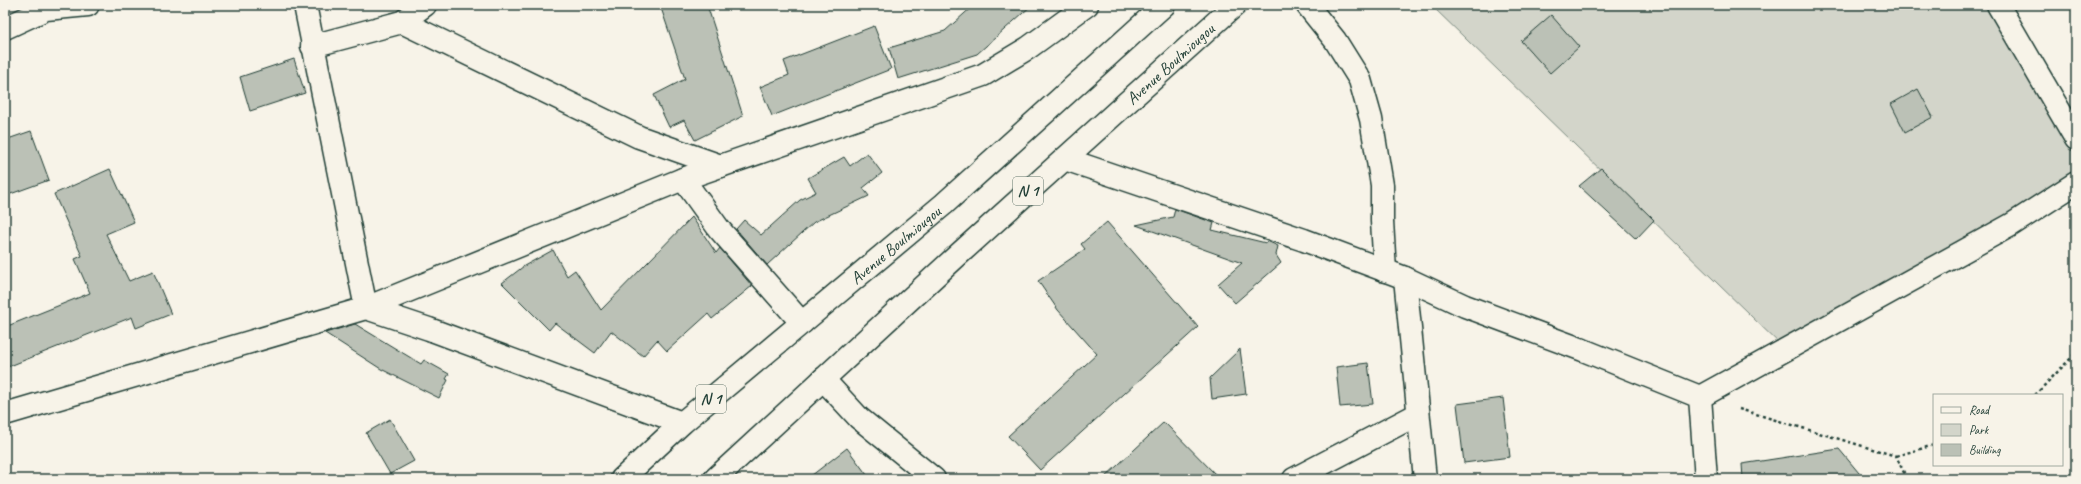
<svg xmlns="http://www.w3.org/2000/svg" width="2081" height="484" font-family="Caveat,sans-serif">
  <style>
    .green { fill: #d3d5ca; stroke: #79897f }
    .building { fill: #bbc1b6; stroke: #1f3d34 }
    .lines { fill: none; stroke-linecap: round; stroke-linejoin: round }
    .minor-casing { stroke: #1f3d34; stroke-width: 25 }
    .trunk-casing { stroke: #1f3d34; stroke-width: 25 }
    .path { stroke: #1f3d34; stroke-width: 2.5; stroke-dasharray: 3 3; stroke-linecap: butt }
    .minor { stroke: #f7f3e8; stroke-width: 22 }
    .trunk { stroke: #f7f3e8; stroke-width: 22 }
    .labels { text-anchor: middle; dominant-baseline: central; stroke-width: 3; stroke-linejoin: round; paint-order: stroke }
    .shield { fill: #f7f3e8; stroke: #60746a; stroke-width: 1 }
    .shield-label { font-size: 16px; font-weight: bold; fill: #1f3d34 }
    .street-label { font-size: 17px; fill: #1f3d34; stroke: #f7f3e8 }
  </style>
  <rect width="100%" height="100%" fill="#f7f3e8"/>
  <filter id="ink" filterUnits="userSpaceOnUse"><feTurbulence type="fractalNoise" baseFrequency=".025" numOctaves="2"/><feDisplacementMap in="SourceGraphic" scale="8" xChannelSelector="R" yChannelSelector="G"/><feConvolveMatrix kernelMatrix="1 2 1 2 8 2 1 2 1" color-interpolation-filters="sRGB"/></filter>
  <g filter="url(#ink)">
    <polygon class="green" points="1431,5 1998,5 2076,139 2076,182 1786,350"/>
    <g class="building">
      <polygon points="660,5 707,5 743,116 695,140 684,120 669,127 654,95 685,79"/>
      <polygon points="974,5 1032,5 977,54 898,79 889,48 945,31"/>
      <polygon points="1551,15 1579,47 1550,73 1521,41"/>
      <polygon points="874,26 891,69 772,116 760,87 789,75 784,61"/>
      <polygon points="294,59 305,93 250,111 240,77"/>
      <polygon points="1918,89 1933,117 1905,132 1891,104"/>
      <polygon points="31,131 49,180 5,196 5,140"/>
      <polygon points="867,153 882,173 863,188 869,196 814,222 767,265 736,229 744,220 761,235 800,200 816,192 808,178 844,157 850,166"/>
      <polygon points="1601,168 1654,220 1636,239 1579,186"/>
      <polygon points="110,169 134,222 106,234 129,281 153,271 171,314 136,328 132,317 5,368 5,327 90,293 75,259 82,256 54,194"/>
      <polygon points="1175,209 1214,223 1212,230 1266,243 1267,241 1278,246 1276,255 1281,263 1235,303 1218,284 1242,263 1136,225 1173,217"/>
      <polygon points="692,217 716,253 720,248 752,286 712,319 708,314 667,351 657,340 643,356 611,331 595,353 555,323 549,330 502,283 524,266 553,250 567,276 575,270 601,310"/>
      <polygon points="1107,222 1198,327 1040,470 1008,436 1097,354 1058,310 1038,281 1085,249 1081,244"/>
      <polygon points="355,324 421,364 424,360 449,374 446,379 448,380 439,398 381,369 325,333"/>
      <polygon points="1240,349 1246,394 1212,399 1210,378"/>
      <polygon points="1368,363 1373,404 1340,407 1336,367"/>
      <polygon points="1503,398 1510,457 1464,463 1457,404"/>
      <polygon points="390,419 414,461 390,474 366,433"/>
      <polygon points="1164,422 1220,479 1103,479"/>
      <polygon points="847,448 870,479 807,479"/>
      <polygon points="1839,449 1864,479 1743,479 1742,464"/>
    </g>
    <g class="lines">
      <g class="minor-casing">
        <g id="minor">
          <polyline points="305,5 366,308 683,179 983,75 1028,48 1087,5"/>
          <polyline points="1307,5 1335,40 1360,80 1371,119 1382,185 1382,221 1385,271"/>
          <polyline points="1998,5 2076,139"/>
          <polyline points="402,22 639,137 721,166"/>
          <polyline points="5,28 46,9 88,5"/>
          <polyline points="312,46 402,22 425,5"/>
          <polyline points="1065,159 1304,240 1405,278 1465,306 1583,350 1700,397 1706,479"/>
          <polyline points="683,179 719,229 802,323"/>
          <polyline points="1405,278 1425,479"/>
          <polyline points="823,379 859,418 934,479"/>
          <polyline points="1700,397 2011,225 2076,183"/>
          <polyline points="5,414 366,308 429,329 682,423"/>
          <polyline points="1294,479 1418,414"/>
        </g>
      </g>
      <g class="trunk-casing">
        <g id="trunk">
          <path id="s1" d="M622,479L682,423L944,204L1164,5"/>
          <path id="s2" d="M715,479L958,255L1235,5"/>
        </g>
      </g>
      <g class="path">
        <polyline points="2035,395 2076,353"/>
        <polyline points="1739,409 1896,456 1907,479"/>
        <polyline points="1896,456 1934,445"/>
      </g>
      <use href="#minor" class="minor"/>
      <use href="#trunk" class="trunk"/>
    </g>
  </g>
  <g class="labels">
    <g class="shield">
      <rect x="1013" y="177" width="30" height="28" rx="3"/>
      <rect x="696" y="385" width="30" height="28" rx="3"/>
    </g>
    <g class="shield-label">
      <text x="1028" y="191">N 1</text>
      <text x="711" y="399">N 1</text>
    </g>
    <g class="street-label">
      <text stroke="none"><textPath href="#s2" startOffset="616">Avenue Boulmiougou</textPath></text>
      <text stroke="none"><textPath href="#s1" startOffset="360">Avenue Boulmiougou</textPath></text>
    </g>
  </g>
  <rect width="2081" height="484" fill="none" stroke="#f7f3e8" stroke-width="20"/>
  <rect x="10" y="10" width="2061" height="464" fill="none" stroke="#1f3d34" stroke-width="1.5" filter="url(#ink)"/>
  <rect x="1933" y="394" width="130" height="72" fill="#f7f3e8" stroke="#a1aaa0"/>
  <rect x="1941" y="407" width="20" height="6" fill="#f7f3e8" stroke="#a1aaa0"/>
  <text x="1969" y="414" font-size="12" fill="#1f3d34">Road</text>
  <rect x="1941" y="424" width="20" height="12" fill="#d3d5ca" stroke="#a1aaa0"/>
  <text x="1969" y="434" font-size="12" fill="#1f3d34">Park</text>
  <rect x="1941" y="444" width="20" height="12" fill="#bbc1b6" stroke="#a1aaa0"/>
  <text x="1969" y="454" font-size="12" fill="#1f3d34">Building</text>
</svg>
